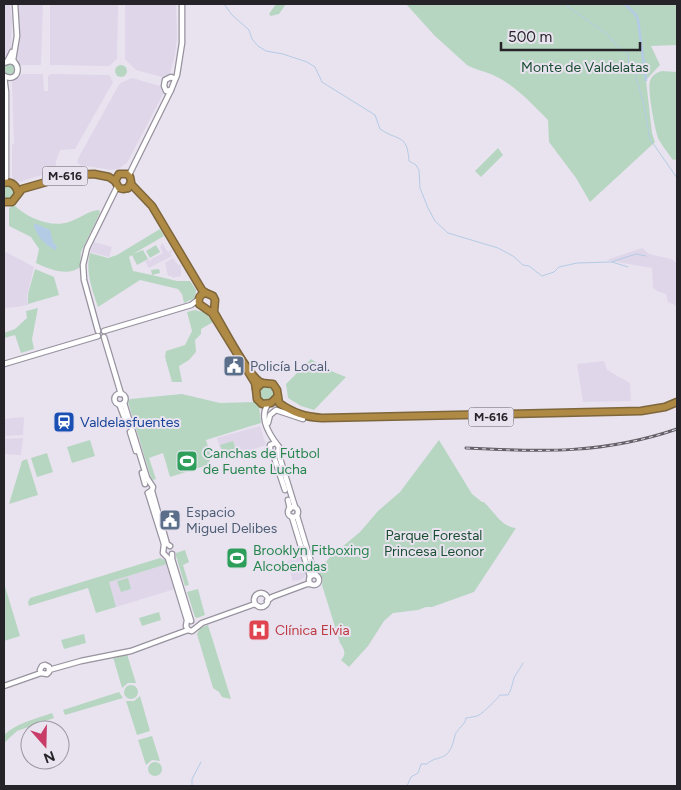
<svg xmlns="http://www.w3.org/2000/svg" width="681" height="790" font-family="Figtree,sans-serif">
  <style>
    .built { fill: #dfd6e9 }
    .green { fill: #b7d6c1 }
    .water { fill: #b4cbe5 }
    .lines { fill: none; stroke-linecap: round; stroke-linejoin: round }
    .stream { stroke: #b4cbe5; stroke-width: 1 }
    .canal { stroke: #b4cbe5; stroke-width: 2.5 }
    .secondary-casing { stroke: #97929e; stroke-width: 7 }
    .highway-casing { stroke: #7e663b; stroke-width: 9 }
    .secondary { stroke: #fff; stroke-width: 4.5 }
    .highway { stroke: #ae8a45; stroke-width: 6 }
    .rail-casing { stroke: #646168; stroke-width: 3 }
    .rail { stroke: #e9e3f0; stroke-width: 1; stroke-dasharray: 4; stroke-linecap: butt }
    .labels { text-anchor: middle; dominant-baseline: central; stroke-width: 4; stroke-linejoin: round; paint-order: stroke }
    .shield { fill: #e9e3f0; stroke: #605d64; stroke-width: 1 }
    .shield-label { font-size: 12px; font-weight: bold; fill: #262428 }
    .park-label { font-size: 14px; fill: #1a4e31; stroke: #e9e3f0 }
    .service-label { font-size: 14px; fill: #4e5e75; stroke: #e9e3f0; text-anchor: start }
    .transit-label { font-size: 14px; fill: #164399; stroke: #e9e3f0; text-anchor: start }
    .leisure-label { font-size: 14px; fill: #27864d; stroke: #e9e3f0; text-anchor: start }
    .health-label { font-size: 14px; fill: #be3a42; stroke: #e9e3f0; text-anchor: start }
  </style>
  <rect width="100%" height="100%" fill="#e9e3f0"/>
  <g class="built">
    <polygon points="4,4 10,4 12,19 11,48 8,58 4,61"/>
    <polygon points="18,4 43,4 41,65 21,65 16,58 20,31"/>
    <polygon points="50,4 118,4 117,59 109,66 50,65"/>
    <polygon points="125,4 176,4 177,37 175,55 170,73 162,77 136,70 125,59"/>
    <polygon points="23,74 43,74 44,91 48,91 48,76 51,74 109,75 113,82 75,149 60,150 56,161 55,171 19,182 13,179 12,175 12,145 14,143 12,82"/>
    <polygon points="132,78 160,86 163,94 127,163 118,169 112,170 80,165 77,162 80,155 120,83"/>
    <polygon points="94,242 112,247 109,257 90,252"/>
    <polygon points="162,243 168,252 172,250 173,251 170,253 172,256 149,268 145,261 149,259 151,262 151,259 163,253 160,247"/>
    <polygon points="642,248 649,254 671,259 677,263 677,306 668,302 666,294 659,292 653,288 652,268 606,260"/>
    <polygon points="6,252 34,267 27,296 28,305 16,307 4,308 4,255"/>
    <polygon points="173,258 178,265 181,265 181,276 172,278 172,276 168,276 165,263"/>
    <polygon points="604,361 607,370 630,383 631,401 583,402 577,364"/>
    <polygon points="24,417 23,435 4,436 4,419"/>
    <polygon points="260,426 266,445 228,458 222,454 217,438"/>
    <polygon points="23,438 21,455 4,454 4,439"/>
    <polygon points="301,557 306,574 304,578 296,581 295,580 293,582 287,561"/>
    <polygon points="167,564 175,589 116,607 108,582"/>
  </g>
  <g class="green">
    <polygon points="276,4 286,4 279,14 271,16 269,14"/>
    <path d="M406,4H677V45L651,46L660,65L646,80L652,133L655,142L590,202L576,178L549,142L548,120C531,103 515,85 493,75C485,71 475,70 467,65L435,36Z"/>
    <circle cx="9" cy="69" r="6"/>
    <circle cx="121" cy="71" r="6"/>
    <path d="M662,71L677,72V159L673,160C668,153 663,147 659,140C655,133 647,87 650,81C652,75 657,72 662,71Z"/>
    <polygon points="498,148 503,155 481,177 475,171"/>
    <polygon points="6,185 11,186 16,192 13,199 4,200 4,186"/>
    <path d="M14,205C27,218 51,228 69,222C79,219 89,210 99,210L100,213L81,252L80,267C68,277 48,269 36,263L39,249L31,237L9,226V208Z"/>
    <path d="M160,229L164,236L133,254L143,250L148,259L137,265L132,255L129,257L133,271L152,275L151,270L159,269L160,273L152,275L177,281H190L196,290L195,298L184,303L182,294L178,289L140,280L98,307C92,289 85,271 90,253L108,258L117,255Z"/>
    <polygon points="156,245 160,252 150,258 146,251"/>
    <polygon points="35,269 54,277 59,295 28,304 28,294"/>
    <polygon points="38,308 32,339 34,349 21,353 15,335 4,338 4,333 15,329 27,318 26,311"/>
    <polygon points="195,310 206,313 213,322 201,329 201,334 195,340 196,352 189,360 179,366 182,382 172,382 165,357 166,351 185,345 192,331 187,312"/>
    <polygon points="311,359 326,369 346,377 314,410 301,406 288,398 286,384"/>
    <polygon points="262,385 271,385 276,393 272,402 260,401 258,390"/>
    <polygon points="182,394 220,403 254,402 259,406 261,423 206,440 211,457 208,465 170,477 163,453 149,458 156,479 153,480 151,478 128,402 130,399"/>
    <polygon points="90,440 95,456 72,463 67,447"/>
    <path d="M439,440L472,494L482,502H484C494,512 502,527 516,528L474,592L432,607H426L418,610L393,613L384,621L368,646L349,667L341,660C347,654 344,649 340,643L322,585L323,579L317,572L316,569L323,565L330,557L360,532L378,511L400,492Z"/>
    <polygon points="233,441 236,449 223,453 220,445"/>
    <polygon points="47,453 53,472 37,477 31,458"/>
    <polygon points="27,459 38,495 9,504 22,461"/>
    <polygon points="185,550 189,562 183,565 189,585 185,586 176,556 176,553"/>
    <polygon points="160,558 167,561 167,564 109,582 116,607 96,613 88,588 29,606 28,602 30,598"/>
    <polygon points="128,578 131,589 121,592 117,581"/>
    <polygon points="4,583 20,636 4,641"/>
    <polygon points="198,589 205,615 197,618 195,617 187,592"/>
    <polygon points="159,612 161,620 142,626 139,618"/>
    <polygon points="208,625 231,699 222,697 219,692 213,688 197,634 200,628"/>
    <polygon points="84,634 86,643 64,649 61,640"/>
    <polygon points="127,654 136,683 128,683 122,688 113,657"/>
    <circle cx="131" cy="692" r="7"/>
    <polygon points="119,692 123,698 65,715 63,710"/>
    <polygon points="140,696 150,731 137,735 126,701 134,701"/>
    <path d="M52,713L54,718L17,731L4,743V735C17,723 35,719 52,713Z"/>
    <polygon points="152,736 160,761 152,760 146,765 138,740"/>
    <circle cx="155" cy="769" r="7"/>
  </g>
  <path class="water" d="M34,223L50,230L53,242L57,247L56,250C46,246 34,234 34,223Z"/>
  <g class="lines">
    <g class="stream">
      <path d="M224,4L232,15L249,30L252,39L258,46L266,51L283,54L307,62L315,67L322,82L375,115L380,129C399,142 407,133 409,161L416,165L419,170L420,188L428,208L435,221L448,233L498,248L513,256L523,265L529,266L542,276L554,272L559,267L577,263L611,262L636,254L646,256"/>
      <polyline points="564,4 607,34 617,46 628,54 629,66 634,71 643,101 650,139 677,178"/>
      <polyline points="612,262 628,267"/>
      <polyline points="192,786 192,779 201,762"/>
      <path d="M407,786L411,777L418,773L421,764H427C432,758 443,759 448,753C452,748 454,740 455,735C458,728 465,725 466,718C470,717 476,717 479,715C482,714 498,698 500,695H508C512,689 512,684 514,678C516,673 521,668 523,663"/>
    </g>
    <polyline class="canal" points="625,4 636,15 638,20 646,80"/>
    <g class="secondary-casing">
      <g id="secondary">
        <polyline points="7,62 12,52"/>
        <path d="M4,63C22,54 22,85 4,76"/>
        <polyline points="15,63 13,60 17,36 15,4"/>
        <path d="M175,79L171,77L165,80L164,86L166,91L171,90C173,85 175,80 177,75L182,43V4"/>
        <polyline points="129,175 171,90"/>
        <polyline points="4,183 6,178 6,92 4,76"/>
        <polyline points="98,331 84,280 83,265 87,248 117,187"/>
        <polyline points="104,331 191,305 199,299"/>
        <polyline points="104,337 121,394"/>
        <polyline points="4,364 98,336"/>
        <circle cx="120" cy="399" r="5.5"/>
        <polyline points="124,403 147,478 153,487 152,490 148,493"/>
        <path d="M268,404C258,418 271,437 279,447L278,452L273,454L270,452V445L275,443"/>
        <polyline points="120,406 127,425"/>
        <polyline points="268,423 270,415 276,410 303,419"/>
        <polyline points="130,432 136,451"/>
        <polyline points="278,452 295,507"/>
        <polyline points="273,454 285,490"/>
        <polyline points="142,473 145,484"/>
        <polyline points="152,491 167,544 170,546"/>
        <polyline points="148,493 164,544 163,553 168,558 187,620 186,626 188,630 192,631 202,623 255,604"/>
        <polyline points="288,500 290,509"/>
        <circle cx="293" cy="512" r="5"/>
        <polyline points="297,516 314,572 316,575"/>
        <polyline points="292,517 310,576"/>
        <polyline points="172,554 172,559 191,621"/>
        <circle cx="314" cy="580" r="5"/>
        <circle cx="261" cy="600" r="7"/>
        <polyline points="267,601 272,597 307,584 311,584"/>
        <polyline points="49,670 81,661 131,651 188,630"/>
        <polyline points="4,686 41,673 47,674 49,672 49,667 45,665 42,666 40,670 41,673"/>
      </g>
    </g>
    <g class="highway-casing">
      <g id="highway">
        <polyline points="115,181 119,174 127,174 130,177 131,182 128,188"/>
        <polyline points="115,181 119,188 123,189 128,188"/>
        <path d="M4,183C12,181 17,186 18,194"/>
        <polyline points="131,184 152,206 202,290 206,293"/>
        <polyline points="4,202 12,202 22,189 71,175 94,174 109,177 115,181"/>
        <path d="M256,389L255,383L215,318L212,313L199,304C198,298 200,294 206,293L213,296L215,300L214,312C223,327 248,377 262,383"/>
        <path d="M277,397L271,403L262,404L257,399L256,389L262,383L273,384L277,390L279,403C293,413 305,417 322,418L641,411L665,407L677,402"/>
      </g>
    </g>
    <use href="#secondary" class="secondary"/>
    <use href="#highway" class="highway"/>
    <g class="rail-casing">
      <path id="rail" d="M466,448C542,452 604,454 677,429"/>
    </g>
    <use href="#rail" class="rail"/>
  </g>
  <defs>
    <g id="civic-square" transform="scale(1.125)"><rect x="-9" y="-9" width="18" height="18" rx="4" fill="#5c6f8a" stroke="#e9e3f0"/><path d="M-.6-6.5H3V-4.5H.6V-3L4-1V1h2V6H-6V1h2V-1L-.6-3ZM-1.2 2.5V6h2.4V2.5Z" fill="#fff"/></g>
    <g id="station-square" transform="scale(1.125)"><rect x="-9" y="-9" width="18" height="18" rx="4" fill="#1a4fb4" stroke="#e9e3f0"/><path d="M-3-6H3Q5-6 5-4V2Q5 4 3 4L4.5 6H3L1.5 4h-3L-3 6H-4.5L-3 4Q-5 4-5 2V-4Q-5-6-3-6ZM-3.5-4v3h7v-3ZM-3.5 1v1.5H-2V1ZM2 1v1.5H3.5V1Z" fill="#fff"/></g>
    <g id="stadium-square" transform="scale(1.125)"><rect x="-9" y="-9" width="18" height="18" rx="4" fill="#2e9e5b" stroke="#e9e3f0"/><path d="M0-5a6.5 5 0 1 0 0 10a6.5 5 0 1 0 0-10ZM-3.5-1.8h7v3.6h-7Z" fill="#fff"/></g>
    <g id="hospital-square" transform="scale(1.125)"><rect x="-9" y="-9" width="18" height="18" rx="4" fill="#e0444e" stroke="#e9e3f0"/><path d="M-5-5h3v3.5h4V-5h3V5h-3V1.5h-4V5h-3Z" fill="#fff"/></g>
  </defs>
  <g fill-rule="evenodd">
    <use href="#civic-square" x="234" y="366"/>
    <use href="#station-square" x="64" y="422"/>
    <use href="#stadium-square" x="187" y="461"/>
    <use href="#civic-square" x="170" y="520"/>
    <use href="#stadium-square" x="237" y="558"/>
    <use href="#hospital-square" x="259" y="630"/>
  </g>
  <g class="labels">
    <g class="shield">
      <rect x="42.5" y="166.5" width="45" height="19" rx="4"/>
      <rect x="468.5" y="407.5" width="45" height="19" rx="4"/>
    </g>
    <g class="shield-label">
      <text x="65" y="176">M-616</text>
      <text x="491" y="417">M-616</text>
    </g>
    <g class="park-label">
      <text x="585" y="67">Monte de Valdelatas</text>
      <text x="434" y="535">Parque Forestal<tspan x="434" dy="16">Princesa Leonor</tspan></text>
    </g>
    <g class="service-label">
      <text x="250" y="366">Policía Local.</text>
      <text x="186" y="512">Espacio<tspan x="186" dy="16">Miguel Delibes</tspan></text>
    </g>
    <g class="transit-label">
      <text x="80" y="422">Valdelasfuentes</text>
    </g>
    <g class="leisure-label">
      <text x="203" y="453">Canchas de Fútbol<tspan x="203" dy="16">de Fuente Lucha</tspan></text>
      <text x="253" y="550">Brooklyn Fitboxing<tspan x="253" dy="16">Alcobendas</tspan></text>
    </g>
    <g class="health-label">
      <text x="275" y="630">Clínica Elvia</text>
    </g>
  </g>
  <rect width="681" height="790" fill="none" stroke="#262428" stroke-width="10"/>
  <g transform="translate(45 745) rotate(160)"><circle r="24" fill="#e9e3f0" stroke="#9b97a0"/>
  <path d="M0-4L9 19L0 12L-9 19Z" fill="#ca3c68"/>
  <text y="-8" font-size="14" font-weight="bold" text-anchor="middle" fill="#262428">N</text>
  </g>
  <path d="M501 42v8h139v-8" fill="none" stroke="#262428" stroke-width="2.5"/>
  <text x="508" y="42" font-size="15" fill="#262428" stroke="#e9e3f0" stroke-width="4" paint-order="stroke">500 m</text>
</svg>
